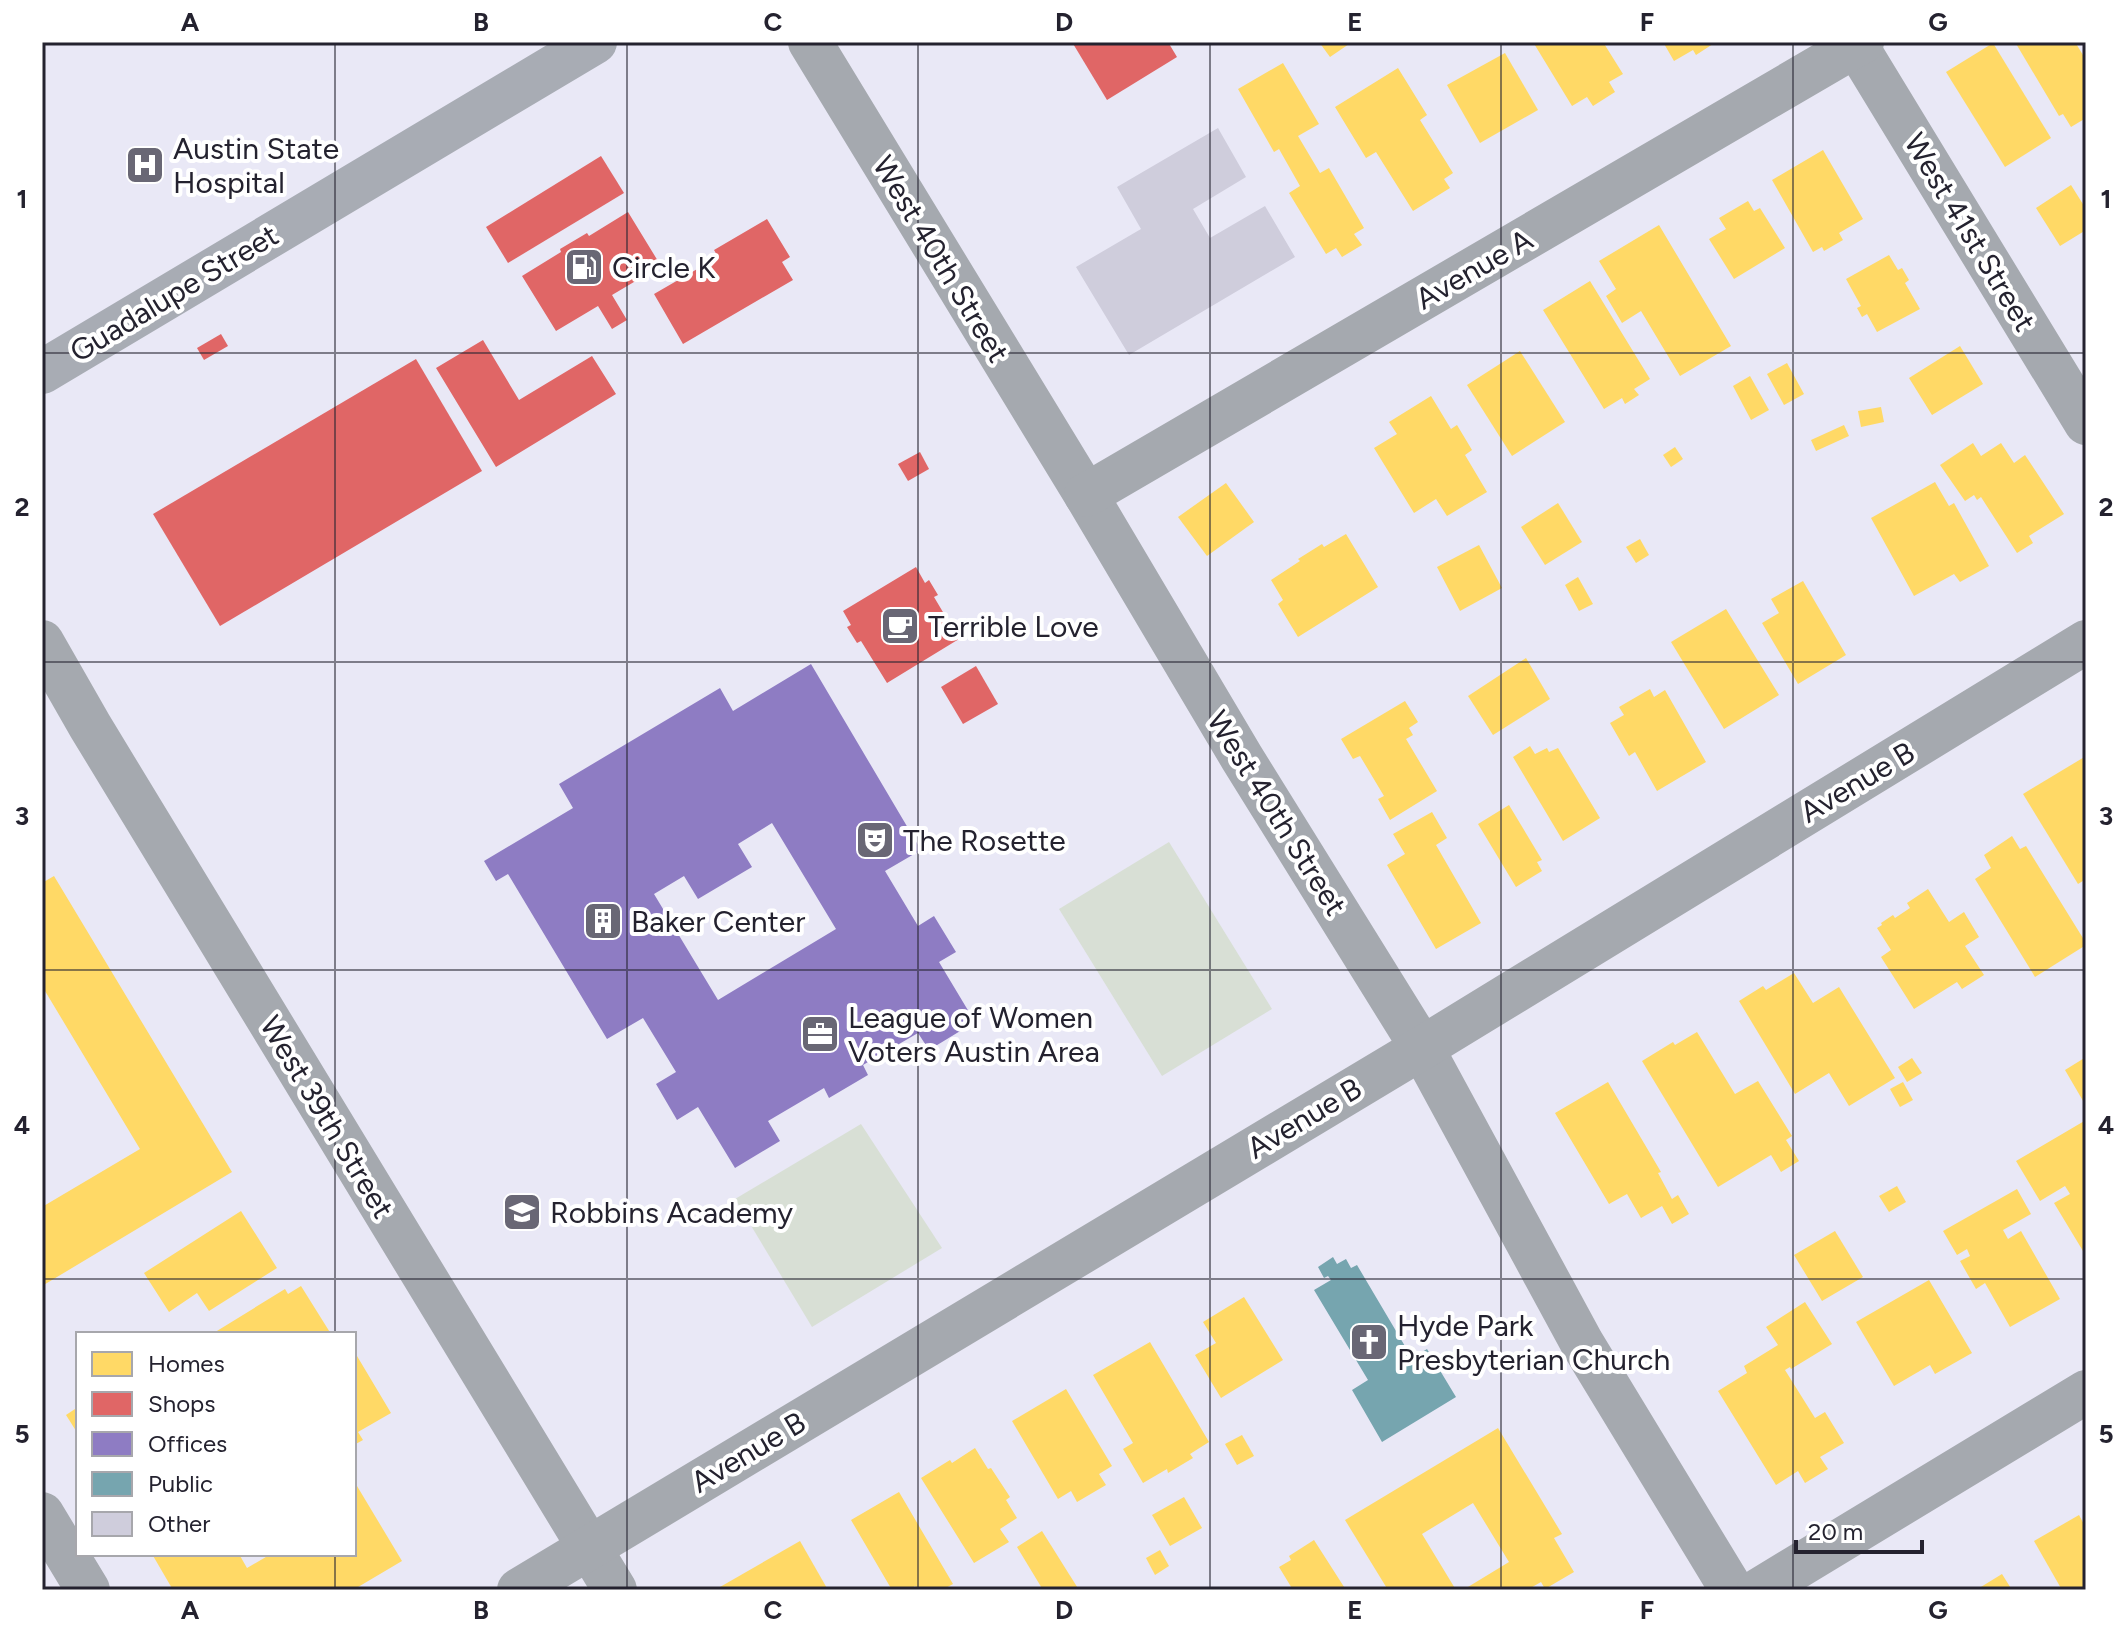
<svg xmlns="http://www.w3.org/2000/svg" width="2128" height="1632" font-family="Figtree,sans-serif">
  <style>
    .garden { fill: #d8dfd5 }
    .homes { fill: #ffd966 }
    .shops { fill: #e06666 }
    .offices { fill: #8e7cc3; fill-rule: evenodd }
    .public { fill: #76a5af }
    .building { fill: #cfcddc }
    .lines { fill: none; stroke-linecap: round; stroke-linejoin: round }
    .minor { stroke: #a5a9af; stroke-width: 44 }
    .major { stroke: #a8acb4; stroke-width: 44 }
    .grid { fill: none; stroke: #24222f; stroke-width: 2; stroke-opacity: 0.55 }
    .labels { text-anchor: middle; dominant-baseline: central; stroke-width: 8; stroke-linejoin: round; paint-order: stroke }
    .poi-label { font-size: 30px; fill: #24222f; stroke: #fff; text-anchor: start }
    .street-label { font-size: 30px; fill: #24222f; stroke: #fff }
    .neatline { fill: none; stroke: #24222f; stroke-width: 3 }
    .grid-label { font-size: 26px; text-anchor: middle; font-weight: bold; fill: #24222f }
  </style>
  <rect width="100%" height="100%" fill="#e9e8f6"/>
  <g class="garden">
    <polygon points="1169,842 1272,1009 1162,1076 1059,909"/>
    <polygon points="861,1124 942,1248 812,1327 735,1199"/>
  </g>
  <g class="homes">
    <polygon points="1319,42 1352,42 1330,57"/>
    <polygon points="1533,42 1603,42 1623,74 1609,82 1615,92 1593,106 1587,97 1572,106"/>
    <polygon points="1663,42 1716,42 1696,55 1693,50 1674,61"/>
    <polygon points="2015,42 2075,42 2086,60 2086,118 2071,127 2063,114 2059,116"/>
    <polygon points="1993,43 2051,138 2005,167 1946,72"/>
    <polygon points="1505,53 1538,110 1480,143 1447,85"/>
    <polygon points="1283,63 1319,124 1298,136 1320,173 1329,168 1364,228 1354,234 1362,245 1342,257 1336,248 1326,254 1289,193 1300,186 1279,149 1274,152 1238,89"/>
    <polygon points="1398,68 1427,115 1420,120 1453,173 1444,179 1450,188 1413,211 1376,152 1366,158 1335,107"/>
    <polygon points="1823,150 1863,219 1839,233 1843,240 1824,251 1822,247 1813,252 1772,180"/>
    <polygon points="2071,185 2086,209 2086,230 2060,246 2036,208"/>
    <polygon points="1748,201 1754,211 1760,208 1785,248 1734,279 1709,239 1726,229 1719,218"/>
    <polygon points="1659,225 1731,346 1680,376 1641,311 1622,323 1606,296 1616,289 1599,261"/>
    <polygon points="1889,255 1898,270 1902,268 1909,280 1905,283 1920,309 1877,332 1867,314 1862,317 1857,308 1861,306 1846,279"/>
    <polygon points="1590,281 1650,379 1634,389 1639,395 1625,404 1622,398 1604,409 1543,310"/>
    <polygon points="1960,346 1983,384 1932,415 1909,378"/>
    <polygon points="1520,351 1565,422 1512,456 1467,385"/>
    <polygon points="1787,363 1804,394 1784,405 1767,374"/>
    <polygon points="1750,376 1769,410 1751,420 1733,386"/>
    <polygon points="1431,396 1451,429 1457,425 1472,450 1465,455 1487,492 1447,516 1436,499 1414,513 1374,448 1397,434 1389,422"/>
    <polygon points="1881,407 1884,422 1861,427 1858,411"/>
    <polygon points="1844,425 1849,436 1816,451 1811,440"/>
    <polygon points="1973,443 1981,456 2001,443 2014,463 2025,455 2064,514 2029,536 2033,543 2017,553 1981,497 1977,500 1974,495 1965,501 1940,465"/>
    <polygon points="1675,447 1683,459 1671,467 1663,455"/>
    <polygon points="1935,482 1949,506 1954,503 1989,566 1960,582 1954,574 1914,596 1871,518"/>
    <polygon points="1226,483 1254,522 1207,556 1178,517"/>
    <polygon points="1558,503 1582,542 1545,565 1521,527"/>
    <polygon points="1346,534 1378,587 1298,637 1278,604 1283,600 1271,580 1300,561 1298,559 1322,544 1324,547"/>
    <polygon points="1640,539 1649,555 1636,563 1626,547"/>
    <polygon points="1479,545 1502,588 1460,611 1437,567"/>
    <polygon points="1578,577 1593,604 1579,611 1565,585"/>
    <polygon points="1803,581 1846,655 1798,684 1762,623 1779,613 1771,599"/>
    <polygon points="1726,609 1779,695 1724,729 1671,642"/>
    <polygon points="1526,658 1550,699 1493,735 1468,696"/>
    <polygon points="1650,689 1654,697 1665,690 1706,762 1657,791 1635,752 1629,756 1610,723 1624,715 1619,707"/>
    <polygon points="1405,701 1418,722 1409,728 1413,735 1406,739 1437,791 1390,820 1378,799 1384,796 1360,756 1353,759 1341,739"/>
    <polygon points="1530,746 1535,754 1547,748 1549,752 1558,748 1600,818 1563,841 1513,757"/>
    <polygon points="2086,756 2086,879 2078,884 2023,794"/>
    <polygon points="1509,805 1542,860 1537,862 1542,871 1516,887 1478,824"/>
    <polygon points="1432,812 1447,838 1436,845 1481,923 1436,949 1387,865 1405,854 1393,834"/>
    <polygon points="2012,836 2020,849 2026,846 2086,943 2086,945 2035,977 1975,879 1991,868 1984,855"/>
    <polygon points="54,876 232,1172 42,1286 42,1207 140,1149 42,986 42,883"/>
    <polygon points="1928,889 1949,922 1964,912 1979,937 1965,946 1984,975 1962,989 1957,982 1914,1009 1881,957 1891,950 1877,928 1882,925 1881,923 1893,915 1895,918 1910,908 1907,903"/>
    <polygon points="1794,973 1813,1003 1839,987 1895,1078 1849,1106 1829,1073 1795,1094 1739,1001 1763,986 1766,990"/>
    <polygon points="1697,1032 1735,1094 1758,1081 1792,1136 1786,1140 1799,1161 1781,1172 1771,1155 1718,1187 1642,1061 1673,1042 1675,1045"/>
    <polygon points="2086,1057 2086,1106 2065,1070"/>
    <polygon points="1912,1058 1922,1073 1907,1082 1898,1067"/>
    <polygon points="1608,1082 1661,1172 1658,1173 1672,1199 1678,1195 1689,1214 1672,1224 1662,1206 1641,1218 1627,1194 1609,1204 1555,1113"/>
    <polygon points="1903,1082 1913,1100 1900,1107 1890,1089"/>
    <polygon points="2086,1120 2086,1256 2054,1203 2070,1194 2065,1186 2040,1201 2016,1161"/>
    <polygon points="1897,1186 1906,1202 1889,1212 1879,1196"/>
    <polygon points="2017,1189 2031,1214 2003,1230 2008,1239 2021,1231 2060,1299 2010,1327 1985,1283 1976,1289 1960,1261 1970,1256 1967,1249 1957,1255 1943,1231"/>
    <polygon points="241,1211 277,1268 209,1311 197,1293 169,1312 144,1273"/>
    <polygon points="1835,1231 1863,1277 1822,1301 1794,1255"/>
    <polygon points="1929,1280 1972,1353 1935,1374 1930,1365 1894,1386 1856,1322"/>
    <polygon points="301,1286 331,1334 212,1334 285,1289 288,1294"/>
    <polygon points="1244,1297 1283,1360 1221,1398 1195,1355 1216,1343 1203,1322"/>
    <polygon points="1805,1302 1832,1344 1791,1369 1790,1367 1785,1370 1815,1418 1825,1412 1844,1443 1820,1457 1828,1469 1805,1483 1798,1471 1776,1485 1718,1391 1747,1373 1744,1366 1778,1345 1766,1327"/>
    <polygon points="1150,1342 1209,1442 1190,1454 1193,1458 1168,1473 1167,1469 1143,1483 1123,1449 1133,1443 1093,1375"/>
    <polygon points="357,1356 391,1413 358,1432 363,1440 354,1445 354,1357"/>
    <polygon points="1066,1389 1112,1466 1099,1474 1106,1485 1077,1502 1071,1491 1058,1499 1012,1421"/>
    <polygon points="78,1407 78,1434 66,1415"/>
    <polygon points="1498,1428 1562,1534 1554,1538 1574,1572 1545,1589 1541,1582 1527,1590 1463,1590 1509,1562 1473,1503 1422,1534 1456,1590 1388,1590 1345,1520"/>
    <polygon points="1242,1435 1254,1456 1237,1465 1225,1444"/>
    <polygon points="975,1448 988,1469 991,1468 1010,1497 1006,1500 1017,1518 1000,1529 1009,1542 974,1563 921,1478 950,1460 952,1463"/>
    <polygon points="354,1481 402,1561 353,1590 173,1590 152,1554 239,1554 247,1568 271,1554 354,1554"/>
    <polygon points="899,1492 953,1584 942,1590 918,1590 915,1586 909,1590 892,1590 851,1520"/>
    <polygon points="1184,1497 1202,1528 1170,1546 1152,1515"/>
    <polygon points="2079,1515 2086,1528 2086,1590 2062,1590 2034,1541"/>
    <polygon points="1042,1531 1079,1590 1043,1590 1017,1547"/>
    <polygon points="1314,1540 1346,1590 1310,1590 1308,1587 1304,1590 1293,1590 1279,1567 1291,1560 1289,1556"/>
    <polygon points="800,1541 828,1590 722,1590 720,1587"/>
    <polygon points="1160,1550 1169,1566 1155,1575 1146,1558"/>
    <polygon points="2002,1574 2012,1590 1976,1590"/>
  </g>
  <g class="shops">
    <polygon points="1072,42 1168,42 1177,57 1107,100"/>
    <polygon points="601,156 624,193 508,263 486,227"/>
    <polygon points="628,212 661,266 612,295 627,320 612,329 598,306 556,331 522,276 561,252 560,249 587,233 589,236"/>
    <polygon points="767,219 790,257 782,262 793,280 683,344 654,294 718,257 714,250"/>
    <polygon points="221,334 228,346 204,360 197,348"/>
    <polygon points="483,340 519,400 592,356 616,394 496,467 436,368"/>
    <polygon points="416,359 482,471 220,626 153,514"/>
    <polygon points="920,452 929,469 908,481 898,464"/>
    <polygon points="916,567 925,583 929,580 938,595 934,597 959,639 887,683 861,641 857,643 847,627 851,625 843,611"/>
    <polygon points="976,666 998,704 963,724 941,687"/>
  </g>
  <path class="offices" d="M811,664L921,850L885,871L918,926L934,916L956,952L939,962L975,1022L929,1050L918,1033L863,1065L868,1075L829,1098L824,1088L768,1121L780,1141L735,1168L698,1107L677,1120L656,1084L676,1072L643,1018L607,1039L508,874L496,881L484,861L573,808L559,784L720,688L733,711ZM772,823L836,929L718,1000L654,894L684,876L698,899L752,867L738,844Z"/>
  <polygon class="public" points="1333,1257 1337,1264 1346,1259 1351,1268 1357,1265 1412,1358 1427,1349 1456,1397 1382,1442 1352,1390 1368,1380 1314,1290 1331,1280 1328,1276 1324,1278 1318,1267"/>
  <polygon class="building" points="1218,128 1246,177 1193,209 1210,238 1265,206 1295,257 1129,355 1076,267 1141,229 1117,187"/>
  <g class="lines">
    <g class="minor">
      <polyline points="810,42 1086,495 1242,758 1422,1048 1582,1343 1732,1590"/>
      <polyline points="1854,42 2086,423"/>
      <polyline points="1086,495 1862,42"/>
      <polyline points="42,642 90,726 615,1590"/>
      <polyline points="42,1514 88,1590"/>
      <polyline points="519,1590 1422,1048 2086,642"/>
      <polyline points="1759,1590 2086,1392"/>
    </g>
    <polyline class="major" points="42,372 595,42"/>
  </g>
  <path class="grid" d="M335,42V1334M627,42V1590M918,42V1590M1210,42V1590M1501,42V1590M1793,42V1590M42,353H2086M42,662H2086M42,970H2086M42,1279H2086M335,1554V1590"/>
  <defs>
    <g id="hospital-square" transform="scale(2)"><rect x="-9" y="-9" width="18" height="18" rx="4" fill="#696775" stroke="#fff"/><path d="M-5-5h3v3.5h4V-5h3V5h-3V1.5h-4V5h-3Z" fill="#fff"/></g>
    <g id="fuel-square" transform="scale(2)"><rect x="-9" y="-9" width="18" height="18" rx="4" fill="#696775" stroke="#fff"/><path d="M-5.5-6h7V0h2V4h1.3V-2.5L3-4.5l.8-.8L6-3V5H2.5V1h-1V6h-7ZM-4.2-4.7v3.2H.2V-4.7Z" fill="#fff"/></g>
    <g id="cafe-square" transform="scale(2)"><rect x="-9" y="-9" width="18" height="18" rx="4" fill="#696775" stroke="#fff"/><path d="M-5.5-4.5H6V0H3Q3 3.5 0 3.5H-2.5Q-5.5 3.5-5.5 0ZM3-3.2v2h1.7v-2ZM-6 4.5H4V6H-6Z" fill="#fff"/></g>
    <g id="theatre-square" transform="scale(2)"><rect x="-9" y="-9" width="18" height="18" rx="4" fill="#696775" stroke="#fff"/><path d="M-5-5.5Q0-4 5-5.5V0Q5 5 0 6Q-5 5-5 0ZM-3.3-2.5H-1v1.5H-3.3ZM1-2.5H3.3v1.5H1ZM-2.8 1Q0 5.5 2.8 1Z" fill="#fff"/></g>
    <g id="building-square" transform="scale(2)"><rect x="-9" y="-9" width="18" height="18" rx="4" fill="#696775" stroke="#fff"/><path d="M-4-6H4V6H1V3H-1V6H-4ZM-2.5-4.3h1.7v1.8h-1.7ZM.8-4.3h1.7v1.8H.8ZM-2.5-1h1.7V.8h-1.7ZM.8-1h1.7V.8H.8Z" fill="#fff"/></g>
    <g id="office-square" transform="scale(2)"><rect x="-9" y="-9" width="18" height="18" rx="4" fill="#696775" stroke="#fff"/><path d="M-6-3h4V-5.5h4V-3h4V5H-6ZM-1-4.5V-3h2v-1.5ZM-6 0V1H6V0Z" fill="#fff"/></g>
    <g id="school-square" transform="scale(2)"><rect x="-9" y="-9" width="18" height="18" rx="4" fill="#696775" stroke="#fff"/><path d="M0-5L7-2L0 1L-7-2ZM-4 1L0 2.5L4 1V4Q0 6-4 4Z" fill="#fff"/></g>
    <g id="church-square" transform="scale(2)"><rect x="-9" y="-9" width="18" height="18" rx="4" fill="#696775" stroke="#fff"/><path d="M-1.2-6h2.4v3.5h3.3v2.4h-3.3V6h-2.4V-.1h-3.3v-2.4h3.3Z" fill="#fff"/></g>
  </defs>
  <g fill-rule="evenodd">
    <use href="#hospital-square" x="145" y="165"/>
    <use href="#fuel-square" x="584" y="267"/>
    <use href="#cafe-square" x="900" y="626"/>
    <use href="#theatre-square" x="875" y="840"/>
    <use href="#building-square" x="603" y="921"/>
    <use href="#office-square" x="820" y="1034"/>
    <use href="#school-square" x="522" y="1212"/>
    <use href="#church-square" x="1369" y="1342"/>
  </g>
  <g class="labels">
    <g class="poi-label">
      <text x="173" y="148">Austin State<tspan x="173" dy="34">Hospital</tspan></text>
      <text x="612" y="267">Circle K</text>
      <text x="928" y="626">Terrible Love</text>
      <text x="903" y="840">The Rosette</text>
      <text x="631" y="921">Baker Center</text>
      <text x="848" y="1017">League of Women<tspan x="848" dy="34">Voters Austin Area</tspan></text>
      <text x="550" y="1212">Robbins Academy</text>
      <text x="1397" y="1325">Hyde Park<tspan x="1397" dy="34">Presbyterian Church</tspan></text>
    </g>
    <g class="street-label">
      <text transform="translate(1970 232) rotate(59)">West 41st Street</text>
      <text transform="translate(941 259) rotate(59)">West 40th Street</text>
      <text transform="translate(1474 269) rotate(-30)">Avenue A</text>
      <text transform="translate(174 293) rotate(-31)">Guadalupe Street</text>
      <text transform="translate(1857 782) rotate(-31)">Avenue B</text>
      <text transform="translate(1277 813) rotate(58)">West 40th Street</text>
      <text transform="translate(327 1117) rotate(59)">West 39th Street</text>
      <text transform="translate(1304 1118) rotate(-31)">Avenue B</text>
      <text transform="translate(748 1452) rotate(-31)">Avenue B</text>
    </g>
  </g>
  <rect width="2128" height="1632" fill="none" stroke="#ffffff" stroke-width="88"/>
  <rect x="76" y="1332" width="280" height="224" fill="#ffffff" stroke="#a7a7ac" stroke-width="2"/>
  <rect x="92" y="1352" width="40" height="24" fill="#ffd966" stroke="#a7a7ac" stroke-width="2"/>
  <text x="148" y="1372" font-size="24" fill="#24222f">Homes</text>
  <rect x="92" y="1392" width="40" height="24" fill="#e06666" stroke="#a7a7ac" stroke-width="2"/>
  <text x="148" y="1412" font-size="24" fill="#24222f">Shops</text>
  <rect x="92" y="1432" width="40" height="24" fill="#8e7cc3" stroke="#a7a7ac" stroke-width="2"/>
  <text x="148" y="1452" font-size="24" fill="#24222f">Offices</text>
  <rect x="92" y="1472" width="40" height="24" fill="#76a5af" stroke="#a7a7ac" stroke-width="2"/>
  <text x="148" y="1492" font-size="24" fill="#24222f">Public</text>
  <rect x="92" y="1512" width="40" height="24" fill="#cfcddc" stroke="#a7a7ac" stroke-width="2"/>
  <text x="148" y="1532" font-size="24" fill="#24222f">Other</text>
  <path d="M1796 1540v12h126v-12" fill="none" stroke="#24222f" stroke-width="4"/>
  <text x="1808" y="1540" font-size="24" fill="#24222f" stroke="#ffffff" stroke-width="6" paint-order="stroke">20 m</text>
  <rect x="44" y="44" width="2040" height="1544" class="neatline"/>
  <g class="grid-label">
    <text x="190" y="31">A</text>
    <text x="481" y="31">B</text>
    <text x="773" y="31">C</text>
    <text x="1064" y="31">D</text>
    <text x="1355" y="31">E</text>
    <text x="1647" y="31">F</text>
    <text x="1938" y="31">G</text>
    <text x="22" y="208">1</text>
    <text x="2106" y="208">1</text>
    <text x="22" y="516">2</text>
    <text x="2106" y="516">2</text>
    <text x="22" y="825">3</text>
    <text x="2106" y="825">3</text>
    <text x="22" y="1134">4</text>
    <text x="2106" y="1134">4</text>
    <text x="22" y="1443">5</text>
    <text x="2106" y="1443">5</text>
    <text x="190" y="1619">A</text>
    <text x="481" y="1619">B</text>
    <text x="773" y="1619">C</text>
    <text x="1064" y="1619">D</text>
    <text x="1355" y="1619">E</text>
    <text x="1647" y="1619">F</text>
    <text x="1938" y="1619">G</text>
  </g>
</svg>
